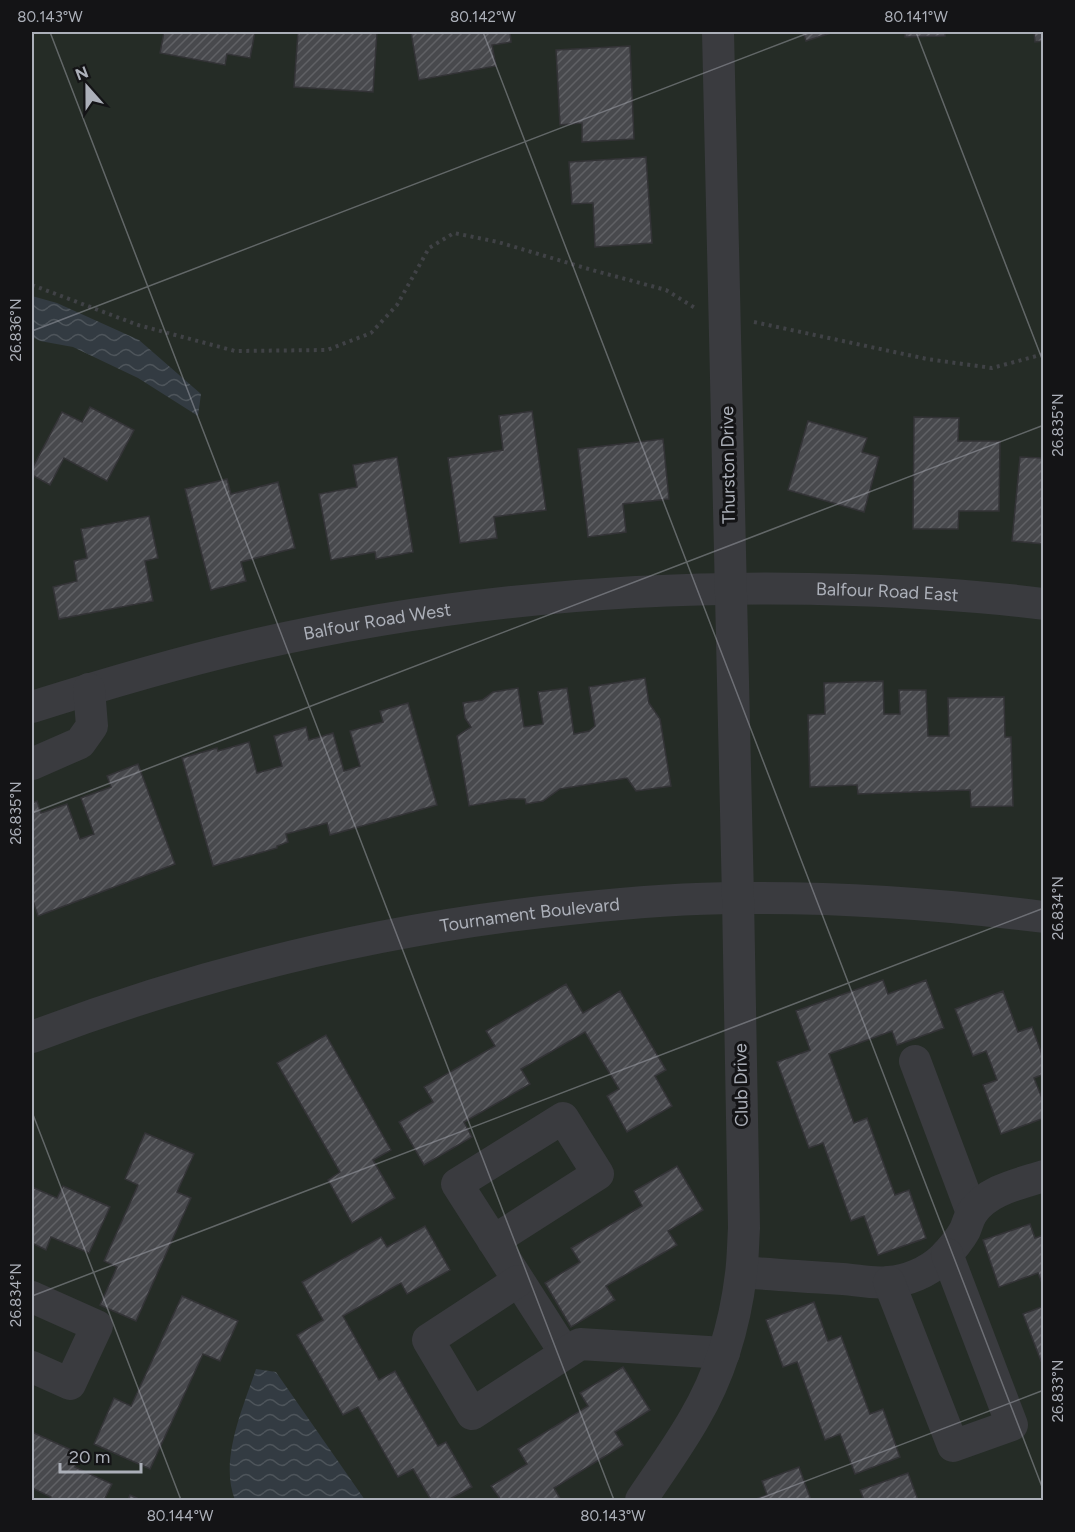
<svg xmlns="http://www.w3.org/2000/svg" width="1075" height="1532" font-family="Figtree,sans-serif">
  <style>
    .green { fill: #252c26 }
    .water { fill: url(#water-waves) }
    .building { fill: url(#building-hatch); stroke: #333336; stroke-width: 1.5 }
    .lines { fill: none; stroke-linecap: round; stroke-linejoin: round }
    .path { stroke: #404246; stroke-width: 4; stroke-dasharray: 3 4.5; stroke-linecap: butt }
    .minor { stroke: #3a3b3f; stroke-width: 32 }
    .ticks { fill: none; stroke: #acb0b9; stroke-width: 1.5; stroke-opacity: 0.45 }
    .labels { text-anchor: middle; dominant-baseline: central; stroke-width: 6; stroke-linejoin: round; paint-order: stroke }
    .street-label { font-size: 18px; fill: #acb0b9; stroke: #141416 }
    .neatline { fill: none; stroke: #acb0b9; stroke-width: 2 }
    .ticks-label { font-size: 15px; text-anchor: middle; fill: #acb0b9 }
  </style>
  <defs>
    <pattern id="water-waves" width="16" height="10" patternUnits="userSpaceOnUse" patternTransform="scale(1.5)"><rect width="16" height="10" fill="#333b42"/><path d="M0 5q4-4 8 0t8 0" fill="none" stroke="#4e555b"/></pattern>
    <pattern id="building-hatch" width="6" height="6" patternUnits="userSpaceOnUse" patternTransform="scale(1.5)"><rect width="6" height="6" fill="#48494d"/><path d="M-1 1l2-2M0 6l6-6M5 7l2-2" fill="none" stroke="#606165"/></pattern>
  </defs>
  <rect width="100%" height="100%" fill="#19191b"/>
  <rect class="green" x="32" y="32" width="1011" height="1468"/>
  <g class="water">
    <polygon points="32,296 57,303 139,340 201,394 198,416 138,378 73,347 40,341 32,337"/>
    <path d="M256,1369L276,1372L365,1500H235C219,1460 243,1408 256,1369Z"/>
  </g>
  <g class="building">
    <polygon points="164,32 255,32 250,58 227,54 225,65 160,53"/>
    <polygon points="298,32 377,32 373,92 294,87"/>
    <polygon points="411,32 510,32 511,42 492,45 496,66 419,80"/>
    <polygon points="803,32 834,32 806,41"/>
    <polygon points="905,32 945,32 945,36 905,37"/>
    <polygon points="1034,32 1044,32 1044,41 1035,42"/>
    <polygon points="630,46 634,139 582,142 582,123 560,125 556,50"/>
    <polygon points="646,157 652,243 595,247 593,203 572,204 569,162"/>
    <polygon points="90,407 134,430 107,481 64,458 50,485 32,475 32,469 62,412 82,422"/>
    <polygon points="532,411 546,510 494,517 497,538 460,543 448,458 503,450 499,416"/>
    <polygon points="914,417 959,418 958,441 1000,441 999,511 959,511 958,529 913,529"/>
    <polygon points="808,421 867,438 862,452 879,457 864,512 788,490"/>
    <polygon points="663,439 669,499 623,504 626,532 588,537 578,449"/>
    <polygon points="1043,450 1044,544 1012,541 1020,457 1042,458"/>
    <polygon points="397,457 413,552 376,559 375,552 331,560 319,494 357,487 353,465"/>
    <polygon points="227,479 231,494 278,482 295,548 241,562 246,581 211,590 185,489"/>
    <polygon points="149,516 158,558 145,561 153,601 59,619 53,587 77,581 74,561 87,558 81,529"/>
    <polygon points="645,678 649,703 660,719 671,786 636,791 627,778 560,789 543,801 526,804 525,799 509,799 469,806 457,736 471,727 465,718 463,703 482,700 493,692 518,688 524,727 543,724 538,692 567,688 574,734 589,731 595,726 589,687"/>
    <polygon points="883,681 884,714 900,714 899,690 926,690 928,736 949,736 948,698 1004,697 1005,737 1011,737 1013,806 971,807 970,790 858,794 857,785 810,787 808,715 825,714 824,683"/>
    <polygon points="408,703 437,805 330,835 327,823 286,834 288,842 277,846 277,848 213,866 182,758 217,748 218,751 249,742 257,773 282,766 274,736 306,727 309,740 333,733 344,771 360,766 350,731 383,722 380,711"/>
    <polygon points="138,764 175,864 38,916 32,898 32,803 37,801 41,813 67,804 80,839 94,834 81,798 111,787 107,776"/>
    <polygon points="883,980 888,994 926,980 944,1028 897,1045 892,1031 829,1054 854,1123 867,1118 895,1195 909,1190 926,1238 878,1255 864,1216 851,1221 823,1143 809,1148 777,1062 810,1050 796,1011"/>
    <polygon points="566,984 583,1013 620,991 666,1070 655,1076 672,1106 627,1132 607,1096 619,1089 585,1032 521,1069 530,1084 464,1122 472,1137 424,1165 399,1122 433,1102 424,1087 495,1046 486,1031"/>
    <polygon points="1003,991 1018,1032 1032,1027 1044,1060 1044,1074 1034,1078 1044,1103 1044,1118 1001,1134 983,1085 997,1080 986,1051 973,1056 955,1009"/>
    <polygon points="326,1035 391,1150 373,1160 395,1198 352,1223 328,1180 340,1172 277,1063"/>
    <polygon points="145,1133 194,1154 177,1192 191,1198 136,1321 100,1305 117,1267 104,1261 138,1185 125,1179"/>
    <polygon points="677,1166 703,1210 668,1231 677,1245 606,1286 615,1300 571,1327 545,1283 580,1262 571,1248 642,1206 634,1191"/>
    <polygon points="63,1186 110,1207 89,1253 51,1237 46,1250 32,1243 32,1187 57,1198"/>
    <polygon points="1030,1224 1035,1238 1044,1235 1044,1288 1038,1273 999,1287 983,1240"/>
    <polygon points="425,1226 450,1270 407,1294 401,1283 343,1316 379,1380 395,1371 438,1446 446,1442 472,1487 448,1500 431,1500 413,1469 398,1477 358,1407 343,1415 297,1335 323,1320 302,1282 381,1237 387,1247"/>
    <polygon points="182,1296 238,1321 220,1361 203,1354 150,1469 94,1444 114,1398 131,1406"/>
    <polygon points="814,1302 828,1341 841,1336 870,1414 883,1409 900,1457 855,1474 840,1434 825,1440 797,1362 783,1367 766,1320"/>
    <polygon points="1044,1306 1044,1360 1041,1361 1023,1314"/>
    <polygon points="623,1367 650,1410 615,1432 623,1445 554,1488 561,1500 501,1500 491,1486 527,1464 518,1449 588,1406 580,1393"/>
    <polygon points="32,1432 80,1454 75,1467 112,1484 104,1500 49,1500 51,1497 32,1488"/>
    <polygon points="799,1467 811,1500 753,1500 767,1495 762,1481"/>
    <polygon points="908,1473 918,1500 864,1500 860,1490"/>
    <polygon points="130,1495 141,1500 128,1500"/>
  </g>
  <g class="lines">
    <g class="path">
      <polyline points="32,285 138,325 235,351 327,350 371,333 397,305 429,248 454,233 498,242 592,270 666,290 695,308"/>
      <polyline points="754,322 927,359 992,368 1044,354"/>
    </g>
    <g class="minor">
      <path id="s1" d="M32,707C102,685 173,664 245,647C443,601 650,583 853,590C917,592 981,596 1044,604"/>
      <polyline points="32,764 80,743 92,726 89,689"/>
      <path id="s2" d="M32,1037C206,971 383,928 569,909C625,903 682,898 739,898C841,897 942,904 1044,917"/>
      <polyline points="915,1061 972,1213"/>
      <polyline points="493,1241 598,1174 563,1118 457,1184 565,1353"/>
      <path d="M742,1272C775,1275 809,1277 843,1279C858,1280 873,1284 888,1282C907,1281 928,1272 942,1259C951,1250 959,1241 965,1230C967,1225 969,1218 972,1213C987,1190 1019,1184 1044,1176"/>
      <polyline points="518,1281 428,1340 472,1414 580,1344 724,1353"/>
      <polyline points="889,1282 953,1446 1012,1425 947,1254"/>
      <polyline points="32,1297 97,1326 70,1384 32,1367"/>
      <path d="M641,1500C659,1473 678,1447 694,1419C720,1375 735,1324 741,1274C743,1259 743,1243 744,1228L738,898L718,32"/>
    </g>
  </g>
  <path class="ticks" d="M50,32L614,1500M483,32L1044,1492M916,32L1044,364M32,331L811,32M32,813L1044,425M32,1112L181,1500M32,1296L1044,908M756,1500L1044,1390"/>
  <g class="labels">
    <g class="street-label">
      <text transform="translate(728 465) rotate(-91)">Thurston Drive</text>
      <text stroke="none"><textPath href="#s1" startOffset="868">Balfour Road East</textPath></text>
      <text stroke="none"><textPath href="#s1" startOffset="356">Balfour Road West</textPath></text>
      <text stroke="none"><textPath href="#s2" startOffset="514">Tournament Boulevard</textPath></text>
      <text transform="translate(741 1085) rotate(-91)">Club Drive</text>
    </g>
  </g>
  <rect width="1075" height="1532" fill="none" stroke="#141416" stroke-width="66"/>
  <g transform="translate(87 87) rotate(339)" stroke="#141416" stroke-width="4.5" paint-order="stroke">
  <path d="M0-4.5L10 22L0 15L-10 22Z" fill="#acb0b9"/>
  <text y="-9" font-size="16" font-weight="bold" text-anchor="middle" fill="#acb0b9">N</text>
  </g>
  <path d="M60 1463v9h81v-9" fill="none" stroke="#acb0b9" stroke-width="3"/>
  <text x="69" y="1463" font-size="18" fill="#acb0b9" stroke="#141416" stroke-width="4.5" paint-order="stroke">20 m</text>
  <rect x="33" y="33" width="1009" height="1466" class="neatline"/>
  <g class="ticks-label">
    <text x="50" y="22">80.143°W</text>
    <text x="483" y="22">80.142°W</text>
    <text x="916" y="22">80.141°W</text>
    <text transform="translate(16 330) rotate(-90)" y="5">26.836°N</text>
    <text transform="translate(1058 425) rotate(-90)" y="5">26.835°N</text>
    <text transform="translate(16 813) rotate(-90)" y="5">26.835°N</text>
    <text transform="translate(1058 908) rotate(-90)" y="5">26.834°N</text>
    <text transform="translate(16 1295) rotate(-90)" y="5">26.834°N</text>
    <text transform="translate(1058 1391) rotate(-90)" y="5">26.833°N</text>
    <text x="180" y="1521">80.144°W</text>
    <text x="613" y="1521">80.143°W</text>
  </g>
</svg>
